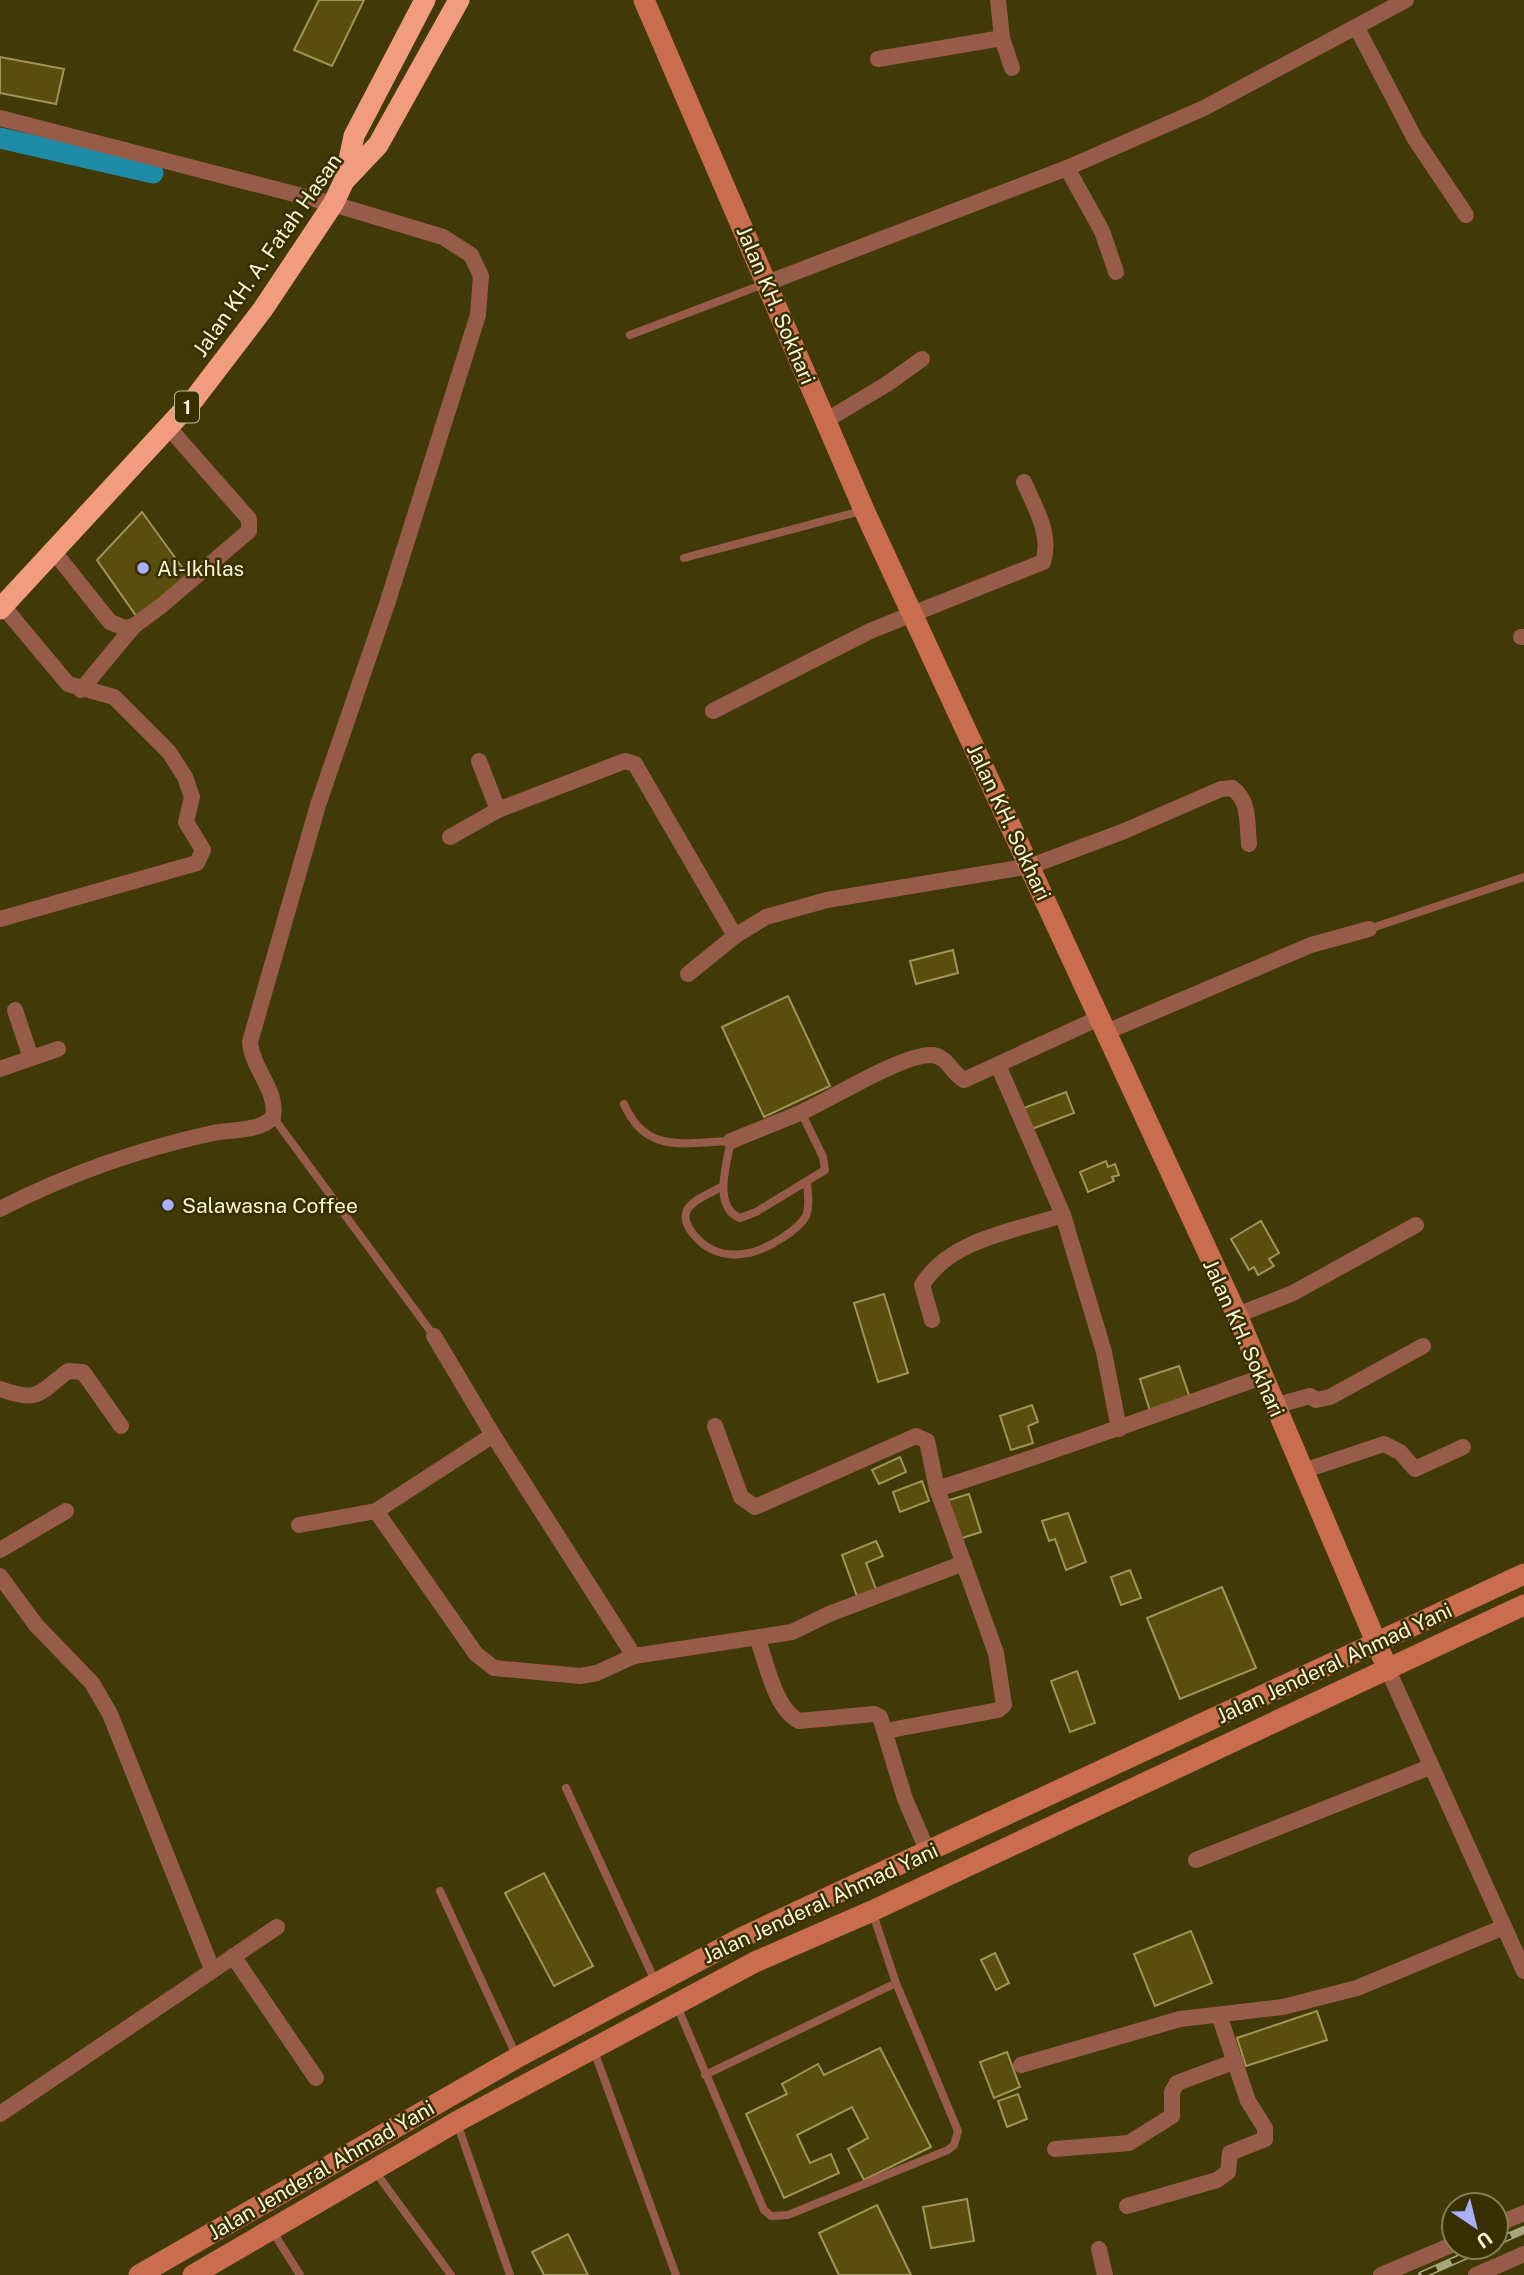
<svg xmlns="http://www.w3.org/2000/svg" width="1524" height="2275" font-family="'Public Sans',sans-serif">
  <style>
    .lines { fill: none; stroke-linecap: round; stroke-linejoin: round }
    .canal { stroke: #1e8ca7; stroke-width: 21 }
    .building { fill: #594e0d; stroke: #a09559; stroke-width: 2 }
    .lane { stroke: #975c49; stroke-width: 8 }
    .street { stroke: #975c49; stroke-width: 16 }
    .secondary { stroke: #ca6d4e; stroke-width: 21 }
    .highway { stroke: #f29c7f; stroke-width: 21 }
    .rail-casing { stroke: #aaa47d; stroke-width: 8 }
    .rail { stroke: #372f00; stroke-width: 5; stroke-dasharray: 16; stroke-linecap: butt }
    .poi-dot { fill: #a8b0fc; stroke: #372f00; stroke-width: 2.5 }
    .labels { text-anchor: middle; dominant-baseline: central; stroke-width: 5; stroke-linejoin: round; paint-order: stroke }
    .shield { fill: #372f00; stroke: #c0ba96; stroke-width: 2 }
    .shield-label { font-size: 19px; font-weight: bold; fill: #faf5d6 }
    .street-label { font-size: 21px; fill: #faf5d6; stroke: #372f00 }
    .poi-label { font-size: 21px; fill: #faf5d6; stroke: #372f00; text-anchor: start }
  </style>
  <rect width="100%" height="100%" fill="#413908"/>
  <g class="lines">
    <polyline class="canal" points="0,138 153,173"/>
  </g>
  <g class="building">
    <polygon points="319,0 364,0 332,66 294,50"/>
    <polygon points="0,57 64,69 56,104 0,93"/>
    <polygon points="142,512 189,577 139,620 97,560"/>
    <polygon points="953,950 958,973 916,984 910,961"/>
    <polygon points="788,996 830,1086 764,1117 722,1027"/>
    <polygon points="1066,1092 1074,1113 1032,1129 1024,1108"/>
    <polygon points="1106,1161 1108,1167 1115,1164 1119,1175 1112,1177 1114,1181 1088,1192 1080,1172"/>
    <polygon points="1261,1221 1279,1253 1269,1259 1274,1266 1258,1275 1254,1267 1249,1270 1231,1239"/>
    <polygon points="884,1294 908,1373 878,1382 854,1303"/>
    <polygon points="1179,1366 1190,1398 1150,1411 1140,1379"/>
    <polygon points="1032,1405 1038,1422 1028,1426 1033,1443 1011,1450 1000,1416"/>
    <polygon points="900,1457 906,1472 879,1484 872,1470"/>
    <polygon points="922,1481 929,1501 900,1512 893,1492"/>
    <polygon points="969,1494 981,1532 959,1539 946,1501"/>
    <polygon points="1068,1513 1086,1562 1066,1570 1055,1539 1049,1541 1042,1521"/>
    <polygon points="876,1541 883,1556 866,1563 877,1592 858,1599 842,1555"/>
    <polygon points="1130,1570 1141,1598 1121,1605 1111,1577"/>
    <polygon points="1222,1587 1256,1668 1180,1699 1147,1618"/>
    <polygon points="1077,1671 1095,1723 1070,1732 1051,1681"/>
    <polygon points="544,1873 593,1966 554,1986 505,1893"/>
    <polygon points="1191,1931 1212,1983 1155,2006 1134,1954"/>
    <polygon points="995,1953 1009,1983 996,1990 981,1960"/>
    <polygon points="1317,2011 1327,2040 1246,2066 1237,2038"/>
    <polygon points="880,2048 931,2147 864,2180 848,2149 868,2138 852,2107 797,2135 810,2163 831,2154 839,2173 784,2198 746,2114 787,2094 782,2084 818,2064 824,2075"/>
    <polygon points="1007,2052 1020,2087 994,2098 980,2062"/>
    <polygon points="1018,2094 1027,2119 1007,2127 998,2101"/>
    <polygon points="967,2199 974,2241 931,2248 923,2207"/>
    <polygon points="877,2205 911,2275 839,2275 819,2233"/>
    <polygon points="568,2234 588,2275 544,2275 532,2252"/>
  </g>
  <g class="lines">
    <g class="lane">
      <polyline points="630,335 764,284"/>
      <polyline points="684,558 861,511"/>
      <polyline points="1369,929 1524,877"/>
      <path d="M624,1104C646,1155 684,1142 731,1141C727,1162 712,1207 740,1218L756,1212L825,1170L823,1157L801,1112"/>
      <polyline points="273,1117 434,1336"/>
      <path d="M723,1186C713,1192 693,1199 687,1210C683,1219 688,1228 694,1235C718,1264 754,1257 782,1238C790,1233 801,1225 806,1216C810,1206 808,1194 807,1183"/>
      <polyline points="566,1788 656,1983"/>
      <polyline points="440,1891 516,2055"/>
      <polyline points="677,2006 764,2210 771,2216 788,2215 948,2150 954,2145 958,2131 896,1983 872,1911"/>
      <polyline points="594,2051 676,2275"/>
      <polyline points="705,2075 896,1983"/>
      <polyline points="457,2123 510,2275"/>
      <polyline points="374,2170 451,2275"/>
      <polyline points="273,2232 300,2275"/>
    </g>
    <g class="street">
      <polyline points="998,0 1002,38 1012,68"/>
      <polyline points="1357,28 1415,139 1466,215"/>
      <polyline points="878,59 1002,38"/>
      <path d="M0,118L333,204L443,237L471,255L481,276L478,315L387,604L318,805L250,1042C252,1069 278,1090 273,1117C260,1132 232,1129 213,1133C140,1149 66,1175 0,1209"/>
      <polyline points="1067,168 1102,231 1116,272"/>
      <polyline points="767,283 1067,168 1204,108 1406,0"/>
      <polyline points="825,421 887,384 922,359"/>
      <polyline points="55,553 110,622 125,628 134,626 161,606 249,531 249,519 169,428"/>
      <polyline points="1521,637 1524,637"/>
      <polyline points="81,690 134,626"/>
      <path d="M713,711L870,631L1043,562C1052,534 1035,508 1024,482"/>
      <polyline points="479,761 498,810"/>
      <polyline points="450,837 498,810 625,761 635,764 735,936"/>
      <polyline points="0,919 197,863 203,850 186,822 192,797 185,777 169,752 114,697 68,684 3,606"/>
      <path d="M688,974L735,936L766,917L827,900L1031,866L1122,832L1221,789L1232,788C1250,800 1247,824 1249,844"/>
      <polyline points="15,1010 31,1058"/>
      <polyline points="1104,1033 1311,945 1369,929"/>
      <polyline points="998,1065 1063,1215 1104,1352 1119,1429"/>
      <polyline points="0,1069 58,1049"/>
      <path d="M731,1141C755,1131 779,1122 802,1112C833,1098 901,1055 931,1055C947,1055 952,1074 964,1080L1097,1019"/>
      <polyline points="1237,1315 1293,1293 1416,1225"/>
      <path d="M932,1320L922,1285C950,1239 1015,1231 1063,1215"/>
      <polyline points="434,1336 493,1435 634,1656"/>
      <path d="M0,1389C39,1403 38,1394 68,1371L83,1372L121,1426"/>
      <polyline points="1274,1406 1310,1396 1316,1400 1330,1397 1423,1346"/>
      <polyline points="715,1426 741,1497 755,1507 916,1436 927,1441 937,1489 996,1653 1004,1705 998,1710 885,1731"/>
      <polyline points="1303,1471 1384,1444 1400,1452 1415,1469 1463,1447"/>
      <path d="M937,1489C1046,1455 1154,1415 1262,1377"/>
      <polyline points="376,1511 476,1654 494,1668 580,1676 597,1673 634,1656 792,1632 829,1614 964,1563"/>
      <polyline points="299,1525 376,1511 493,1435"/>
      <polyline points="0,1550 66,1511"/>
      <polyline points="0,1576 36,1625 92,1683 110,1714 212,1969"/>
      <path d="M757,1638C767,1663 774,1708 799,1721L874,1714L880,1717L905,1799L928,1852"/>
      <polyline points="1388,1670 1524,1971"/>
      <polyline points="1196,1860 1430,1767"/>
      <polyline points="233,1956 316,2078"/>
      <polyline points="1021,2065 1180,2019 1283,2007 1357,1988 1504,1927"/>
      <polyline points="0,2114 277,1927"/>
      <polyline points="1055,2149 1129,2143 1172,2116 1172,2092 1177,2083 1236,2061"/>
      <polyline points="1127,2206 1217,2180 1228,2172 1230,2153 1265,2139 1265,2128 1248,2101 1219,2015"/>
      <polyline points="1496,2225 1524,2213"/>
      <polyline points="1099,2249 1105,2275"/>
      <polyline points="1381,2275 1454,2244"/>
      <polyline points="1476,2275 1524,2254"/>
    </g>
    <g class="secondary">
      <polyline points="644,0 864,510 1237,1315 1388,1670"/>
      <polyline points="139,2275 518,2057 743,1937 1524,1574"/>
      <polyline points="193,2275 456,2122 755,1962 872,1911 1524,1605"/>
    </g>
    <g class="highway">
      <polyline points="345,179 354,136 425,0"/>
      <polyline points="0,609 195,398 263,309 333,204 344,181 378,145 459,0"/>
    </g>
    <g class="rail-casing">
      <g id="rail">
        <polyline points="1496,2242 1524,2230"/>
        <polyline points="1422,2275 1485,2247"/>
      </g>
    </g>
    <use href="#rail" class="rail"/>
  </g>
  <g class="poi-dot">
    <circle cx="143" cy="568" r="7"/>
    <circle cx="168" cy="1205" r="7"/>
  </g>
  <g class="labels">
    <rect class="shield" x="175" y="391.5" width="24" height="31" rx="5"/>
    <g class="shield-label">
      <text x="187" y="407">1</text>
    </g>
    <g class="street-label">
      <text transform="translate(267 255) rotate(-55)">Jalan KH. A. Fatah Hasan</text>
      <text transform="translate(776 305) rotate(67)">Jalan KH. Sokhari</text>
      <text transform="translate(1009 822) rotate(65)">Jalan KH. Sokhari</text>
      <text transform="translate(1244 1338) rotate(66)">Jalan KH. Sokhari</text>
      <text transform="translate(1334 1663) rotate(-25)">Jalan Jenderal Ahmad Yani</text>
      <text transform="translate(820 1903) rotate(-25)">Jalan Jenderal Ahmad Yani</text>
      <text transform="translate(321 2170) rotate(-30)">Jalan Jenderal Ahmad Yani</text>
    </g>
    <g class="poi-label">
      <text x="157" y="568">Al-Ikhlas</text>
      <text x="182" y="1205">Salawasna Coffee</text>
    </g>
  </g>
  <g transform="translate(1475 2226) rotate(145)"><circle r="33" fill="#372f00" stroke="#857e56" stroke-width="2"/>
  <path d="M0-5L12 26L0 18L-12 26Z" fill="#a8b0fc"/>
  <text y="-10" font-size="19" font-weight="bold" text-anchor="middle" fill="#faf5d6">U</text>
  </g>
</svg>
